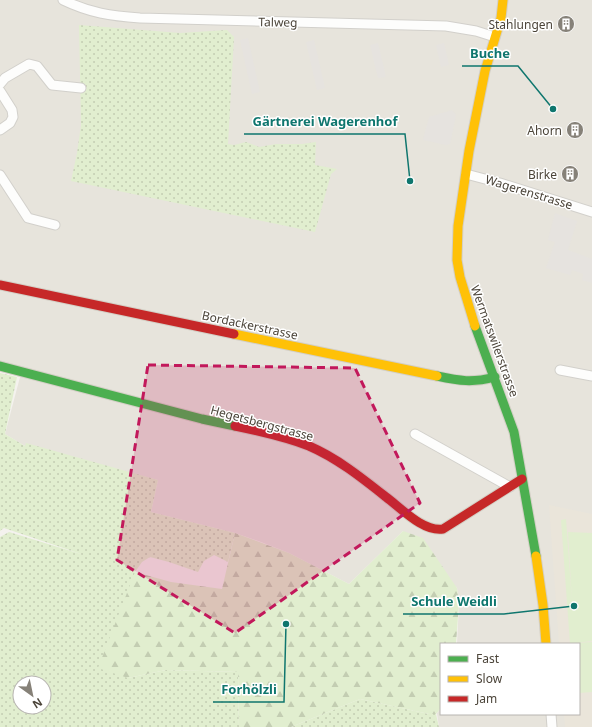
<svg xmlns="http://www.w3.org/2000/svg" width="592" height="727" font-family="'Noto Sans',sans-serif">
  <style>
    .residential { fill: #e7e4dc }
    .education { fill: #eae5da }
    .grass { fill: url(#grass-dots); fill-rule: evenodd }
    .forest { fill: url(#forest-firs) }
    .pitch { fill: #e1eecf }
    .parking { fill: #e6e3df }
    .lines { fill: none; stroke-linecap: round; stroke-linejoin: round }
    .street-casing { stroke: #d2d0cb; stroke-width: 11 }
    .fast-casing { stroke: #d3cfc5; stroke-width: 11 }
    .slow-casing { stroke: #d3cfc5; stroke-width: 11 }
    .jam-casing { stroke: #d3cfc5; stroke-width: 11 }
    .street { stroke: #fdfdfc; stroke-width: 9 }
    .fast { stroke: #4caf50; stroke-width: 9 }
    .slow { stroke: #ffc107; stroke-width: 9 }
    .jam { stroke: #c62828; stroke-width: 9 }
    .marked { fill: #c2185b; fill-opacity: 0.2; stroke: #c2185b; stroke-width: 3; stroke-dasharray: 8 5; stroke-linejoin: round }
    .labels { text-anchor: middle; dominant-baseline: central; stroke-width: 3; stroke-linejoin: round; paint-order: stroke }
    .street-label { font-size: 12px; fill: #4b4439; stroke: #fff }
    .poi-label { font-size: 12px; fill: #4b4439; stroke: #fff; text-anchor: end }
    .leader { fill: none; stroke: #0f766e; stroke-width: 1.5 }
    .callout-dot { fill: #0f766e; stroke: #fff; stroke-width: 1.5 }
    .callout-label { font-size: 13px; text-anchor: middle; font-weight: bold; fill: #0f766e; stroke: #fff; stroke-width: 3; stroke-linejoin: round; paint-order: stroke }
  </style>
  <defs>
    <pattern id="grass-dots" width="8" height="8" patternUnits="userSpaceOnUse"><rect width="8" height="8" fill="#e1eecf"/><path d="M2 2h.1M6 6h.1" fill="none" stroke="#c3cdb2" stroke-width="1.8" stroke-linecap="round"/></pattern>
    <pattern id="forest-firs" width="22" height="20" patternUnits="userSpaceOnUse"><rect width="22" height="20" fill="#e1eecf"/><path d="M5 1l3.5 6h-7zM16 11l3.5 6h-7z" fill="#c3cdb2"/></pattern>
  </defs>
  <rect width="100%" height="100%" fill="#f4f2ee"/>
  <polygon class="residential" points="0,0 592,0 592,727 439,727 437,713 441,708 441,714 579,714 579,644 457,644 459,603 457,588 403,531 349,584 289,553 261,542 235,533 151,512 158,480 25,446 5,434 20,377 0,371"/>
  <polygon class="education" points="549,505 592,514 592,727 565,727 564,714 579,714 579,644 559,644"/>
  <g class="grass">
    <polygon points="79,25 180,33 227,30 234,37 228,144 234,145 246,142 259,147 276,144 302,144 316,142 315,165 337,169 331,174 315,232 71,181 77,153 81,125"/>
    <path d="M0,373L17,377L5,434L25,446L26,443L158,480L151,512L235,533L228,562L214,555L204,561L198,572L169,562L150,557L142,562L135,572L128,678L166,670L238,672L239,727H0V537L9,532L84,555L4,528L0,531ZM20,683H44V707H20Z"/>
    <polygon points="360,699 429,714 436,714 439,727 291,727"/>
  </g>
  <polygon class="forest" points="403,531 423,538 457,588 459,603 456,644 441,644 441,708 436,714 429,714 360,699 291,727 239,727 238,672 166,670 128,678 98,668 135,572 171,582 222,589 235,533 289,553 349,584"/>
  <polygon class="pitch" points="566,519 572,602 568,532 592,533 592,641 575,643 592,642 592,692 579,693 579,644 570,644 561,520"/>
  <g class="parking">
    <polygon points="248,38 260,92 252,94 240,40"/>
    <polygon points="314,40 325,88 317,90 306,42"/>
    <polygon points="378,43 386,77 378,78 370,45"/>
    <polygon points="444,43 449,65 441,67 436,45"/>
    <polygon points="452,110 456,115 450,144 446,145 423,140 429,117"/>
    <polygon points="555,213 577,221 568,250 592,259 592,283 582,280 583,274 572,270 570,275 546,268 555,242 548,240"/>
  </g>
  <g class="lines">
    <g class="street-casing">
      <g id="street">
        <path d="M63,0C90,13 111,16 140,18L446,26L476,31L495,37"/>
        <polyline points="0,84 5,78 29,64 37,66 52,85 81,88"/>
        <polyline points="0,91 12,110 13,117 10,123 0,130"/>
        <polyline points="466,174 500,183 592,212"/>
        <polyline points="0,175 28,218 55,225"/>
        <polyline points="560,370 592,376"/>
        <polyline points="415,434 510,487"/>
        <polyline points="551,714 552,727"/>
      </g>
    </g>
    <g class="fast-casing">
      <g id="fast">
        <polyline points="475,326 514,432 536,556"/>
        <polyline points="0,366 202,419 235,426"/>
        <path d="M437,376C460,381 472,383 495,377"/>
      </g>
    </g>
    <g class="slow-casing">
      <g id="slow">
        <polyline points="475,326 460,277 457,260 458,226 469,151 485,71 501,18 503,0"/>
        <polyline points="234,334 437,376"/>
        <polyline points="536,556 543,605 546,644"/>
      </g>
    </g>
    <g class="jam-casing">
      <g id="jam">
        <polyline points="0,285 234,334"/>
        <path d="M235,426C259,431 286,437 309,446C337,458 362,478 386,497C401,508 423,532 443,529L522,479"/>
      </g>
    </g>
    <use href="#street" class="street"/>
    <use href="#fast" class="fast"/>
    <use href="#slow" class="slow"/>
    <use href="#jam" class="jam"/>
  </g>
  <path class="marked" d="M148,365L355,368L420,503L235,633L117,560Z"/>
  <defs>
    <g id="building-disc" transform="scale(0.9)"><circle r="9.5" fill="#868178" stroke="#fff"/><path d="M-4-6H4V6H1V3H-1V6H-4ZM-2.5-4.3h1.7v1.8h-1.7ZM.8-4.3h1.7v1.8H.8ZM-2.5-1h1.7V.8h-1.7ZM.8-1h1.7V.8H.8Z" fill="#fff"/></g>
  </defs>
  <g fill-rule="evenodd">
    <use href="#building-disc" x="566" y="24"/>
    <use href="#building-disc" x="575" y="130"/>
    <use href="#building-disc" x="570" y="174"/>
  </g>
  <g class="labels">
    <g class="street-label">
      <text transform="translate(278 22) rotate(1)">Talweg</text>
      <text transform="translate(529 192) rotate(17)">Wagerenstrasse</text>
      <text transform="translate(250 325) rotate(12)">Bordackerstrasse</text>
      <text transform="translate(495 341) rotate(70)">Wermatswilerstrasse</text>
      <text transform="translate(262 423) rotate(15)">Hegetsbergstrasse</text>
    </g>
    <g class="poi-label">
      <text x="553" y="24">Stahlungen</text>
      <text x="562" y="130">Ahorn</text>
      <text x="557" y="174">Birke</text>
    </g>
  </g>
  <path class="leader" d="M553 109L518 66H462M410 181L405 134H244M574 606L504 614H403M286 624L284 702H213"/>
  <g class="callout-dot">
    <circle cx="553" cy="109" r="4"/>
    <circle cx="410" cy="181" r="4"/>
    <circle cx="574" cy="606" r="4"/>
    <circle cx="286" cy="624" r="4"/>
  </g>
  <g class="callout-label">
    <text x="490" y="58">Buche</text>
    <text x="325" y="126">Gärtnerei Wagerenhof</text>
    <text x="454" y="606">Schule Weidli</text>
    <text x="249" y="694">Forhölzli</text>
  </g>
  <rect x="440" y="643" width="140" height="72" fill="#ffffff" stroke="#b7b4b0"/>
  <rect x="448" y="656" width="20" height="6" fill="#4caf50" stroke="#b7b4b0"/>
  <text x="476" y="663" font-size="12" fill="#4b4439">Fast</text>
  <rect x="448" y="676" width="20" height="6" fill="#ffc107" stroke="#b7b4b0"/>
  <text x="476" y="683" font-size="12" fill="#4b4439">Slow</text>
  <rect x="448" y="696" width="20" height="6" fill="#c62828" stroke="#b7b4b0"/>
  <text x="476" y="703" font-size="12" fill="#4b4439">Jam</text>
  <g transform="translate(32 695) rotate(147)"><circle r="19" fill="#ffffff" stroke="#b7b4b0"/>
  <path d="M0-3L7 15L0 10L-7 15Z" fill="#868178"/>
  <text y="-6" font-size="11" font-weight="bold" text-anchor="middle" fill="#4b4439">N</text>
  </g>
</svg>
